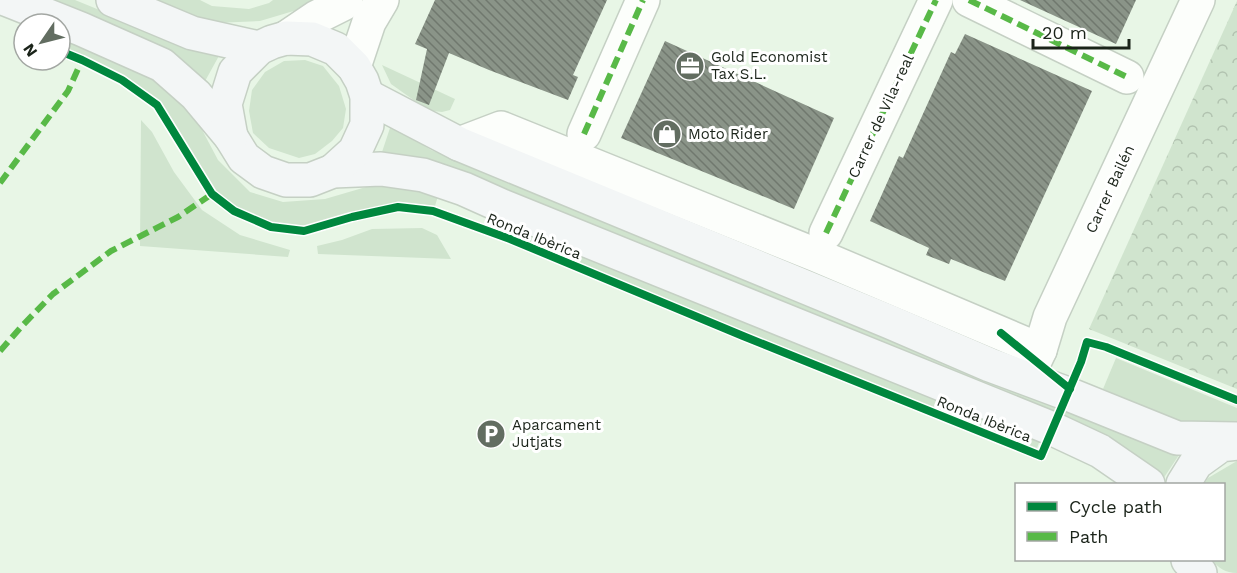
<svg xmlns="http://www.w3.org/2000/svg" width="1237" height="573" font-family="'Work Sans',sans-serif">
  <style>
    .park { fill: url(#park-crowns) }
    .garden { fill: #d0e4ce }
    .building { fill: url(#building-back-hatch) }
    .lines { fill: none; stroke-linecap: round; stroke-linejoin: round }
    .street-casing { stroke: #c5d0c4; stroke-width: 36 }
    .secondary-casing { stroke: #c5d0c4; stroke-width: 36 }
    .street { stroke: #fcfefb; stroke-width: 33 }
    .secondary { stroke: #f3f6f6; stroke-width: 33 }
    .quiet { stroke: #58b947; stroke-width: 6; stroke-dasharray: 12 6; stroke-linecap: butt }
    .cycleway-casing { stroke: #fff; stroke-width: 11 }
    .cycleway { stroke: #00873e; stroke-width: 8 }
    .labels { text-anchor: middle; dominant-baseline: central; stroke-width: 6; stroke-linejoin: round; paint-order: stroke }
    .poi-label { font-size: 15px; fill: #1a2319; stroke: #fff; text-anchor: start }
    .street-label { font-size: 15px; fill: #1a2319; stroke: #fff }
  </style>
  <defs>
    <pattern id="park-crowns" width="20" height="18" patternUnits="userSpaceOnUse" patternTransform="scale(1.5)"><rect width="20" height="18" fill="#d0e4ce"/><path d="M2 6a3 3 0 1 1 6 0M12 15a3 3 0 1 1 6 0" fill="none" stroke="#b2c3b0"/></pattern>
    <pattern id="building-back-hatch" width="6" height="6" patternUnits="userSpaceOnUse" patternTransform="scale(1.5)"><rect width="6" height="6" fill="#8a9488"/><path d="M-1 5l2 2M0 0l6 6M5-1l2 2" fill="none" stroke="#70786e"/></pattern>
  </defs>
  <rect width="100%" height="100%" fill="#e8f6e6"/>
  <polygon class="park" points="1237,1 1237,389 1089,329"/>
  <g class="garden">
    <polygon points="46,0 75,0 190,47 220,54 204,83"/>
    <polygon points="154,0 200,0 212,6 249,9 269,3 273,0 323,0 307,7 260,21 214,23"/>
    <polygon points="60,36 152,76 178,98 199,124 218,160 250,192 283,202 325,199 366,187 411,187 438,196 435,206 399,202 358,211 304,227 271,224 236,210 214,191 158,102 125,78 85,57 60,46"/>
    <polygon points="305,60 323,66 339,86 346,109 343,128 332,141 315,154 299,158 269,148 253,133 249,111 252,90 265,72 284,61"/>
    <polygon points="382,65 455,99 450,110 442,112 433,111 422,106 391,84"/>
    <polygon points="141,120 152,132 174,172 202,210 240,235 290,250 288,257 140,246"/>
    <polygon points="391,125 431,150 1174,454 1179,455 1163,479 1130,450 1086,430 453,171 411,156 382,152"/>
    <path d="M512,226L1040,440L1037,448C859,380 684,308 509,234Z"/>
    <polygon points="372,229 422,228 437,235 451,259 318,254 317,246 342,240"/>
    <polygon points="1116,358 1237,408 1237,422 1181,422 1103,389"/>
    <path d="M1237,461V573C1225,573 1219,568 1212,560H1224V484H1204L1208,478Z"/>
  </g>
  <g class="building">
    <polygon points="435,0 607,0 573,75 578,77 568,100 489,70 449,53 429,105 416,100 427,49 415,44"/>
    <polygon points="1020,0 1136,0 1116,44"/>
    <polygon points="965,34 1092,91 1005,281 951,259 949,264 926,255 929,248 870,221 899,156 903,158 951,52 955,54"/>
    <polygon points="665,41 834,118 794,209 621,138"/>
  </g>
  <g class="lines">
    <g class="street-casing">
      <g id="street">
        <polyline points="969,0 1127,77"/>
        <polyline points="286,38 317,17 343,4 346,0"/>
        <polyline points="354,67 369,22 382,0"/>
        <polyline points="584,134 643,0"/>
        <polyline points="459,144 501,128 816,255 1040,350"/>
        <polyline points="826,233 936,0"/>
        <polyline points="1031,369 1040,350 1050,317 1198,0"/>
      </g>
    </g>
    <g class="secondary-casing">
      <g id="secondary">
        <polyline points="8,0 81,29 162,65 196,95 231,137 244,158 263,172 286,180 310,180 333,171 381,169 423,175 464,189 502,206 1053,429 1100,451 1148,484"/>
        <polyline points="113,0 192,33 259,48"/>
        <polyline points="367,96 459,144 890,322 990,365 1068,394 1177,438 1237,439"/>
        <polyline points="231,137 225,104 235,72 259,48 272,42 286,38 312,39 336,49 354,67 362,81 367,96 367,125 355,151 333,171"/>
        <polyline points="1183,484 1196,463 1221,445 1237,443"/>
        <polyline points="1188,560 1200,573"/>
      </g>
    </g>
    <use href="#street" class="street"/>
    <use href="#secondary" class="secondary"/>
    <g class="quiet">
      <polyline points="969,0 1127,77"/>
      <polyline points="584,134 643,0"/>
      <polyline points="0,183 68,91 82,60"/>
      <polyline points="826,233 936,0"/>
      <polyline points="0,351 21,327 53,294 111,251 178,217 212,194"/>
    </g>
    <g class="cycleway-casing">
      <g id="cycleway">
        <polyline points="60,51 82,60 122,80 157,105 212,194 234,211 271,227 304,231 352,217 398,207 433,211 510,239 743,336 1041,456 1081,362 1087,342 1106,347 1237,400"/>
        <polyline points="1001,333 1070,389"/>
      </g>
    </g>
    <use href="#cycleway" class="cycleway"/>
  </g>
  <defs>
    <g id="office-disc" transform="scale(1.5)"><circle r="9.5" fill="#626d61" stroke="#fff"/><path d="M-6-3h4V-5.5h4V-3h4V5H-6ZM-1-4.5V-3h2v-1.5ZM-6 0V1H6V0Z" fill="#fff"/></g>
    <g id="shop-disc" transform="scale(1.5)"><circle r="9.5" fill="#626d61" stroke="#fff"/><path d="M-5-2.5h2.3a2.7 3.5 0 0 1 5.4 0H5L5.5 6h-11ZM-1.5-2.5h3a1.5 2.3 0 0 0-3 0Z" fill="#fff"/></g>
    <g id="parking-disc" transform="scale(1.5)"><circle r="9.5" fill="#626d61" stroke="#fff"/><path d="M-3.5-5.5H1a3.5 3.5 0 0 1 0 7H-1V5.5H-3.5ZM-1-3.4V-.6H.8a1.4 1.4 0 0 0 0-2.8Z" fill="#fff"/></g>
  </defs>
  <g fill-rule="evenodd">
    <use href="#office-disc" x="690" y="66"/>
    <use href="#shop-disc" x="667" y="134"/>
    <use href="#parking-disc" x="491" y="434"/>
  </g>
  <g class="labels">
    <g class="poi-label">
      <text x="711" y="57">Gold Economist<tspan x="711" dy="17">Tax S.L.</tspan></text>
      <text x="688" y="134">Moto Rider</text>
      <text x="512" y="425">Aparcament<tspan x="512" dy="17">Jutjats</tspan></text>
    </g>
    <g class="street-label">
      <text transform="translate(881 116) rotate(-65)">Carrer de Vila-real</text>
      <text transform="translate(1110 189) rotate(-65)">Carrer Bailén</text>
      <text transform="translate(534 236) rotate(22)">Ronda Ibèrica</text>
      <text transform="translate(984 419) rotate(22)">Ronda Ibèrica</text>
    </g>
  </g>
  <rect x="1015" y="483" width="210" height="78" fill="#ffffff" stroke="#a3a7a3" stroke-width="1.5"/>
  <rect x="1027" y="502" width="30" height="9" fill="#00873e" stroke="#a3a7a3" stroke-width="1.5"/>
  <text x="1069" y="513" font-size="18" fill="#1a2319">Cycle path</text>
  <rect x="1027" y="532" width="30" height="9" fill="#58b947" stroke="#a3a7a3" stroke-width="1.5"/>
  <text x="1069" y="543" font-size="18" fill="#1a2319">Path</text>
  <g transform="translate(42 42) rotate(235)"><circle r="28" fill="#ffffff" stroke="#a3a7a3" stroke-width="1.5"/>
  <path d="M0-4.5L10 22L0 15L-10 22Z" fill="#626d61"/>
  <text y="-9" font-size="16" font-weight="bold" text-anchor="middle" fill="#1a2319">N</text>
  </g>
  <path d="M1033 39v9h96v-9" fill="none" stroke="#1a2319" stroke-width="3"/>
  <text x="1042" y="39" font-size="18" fill="#1a2319" stroke="#ffffff" stroke-width="4.5" paint-order="stroke">20 m</text>
</svg>
